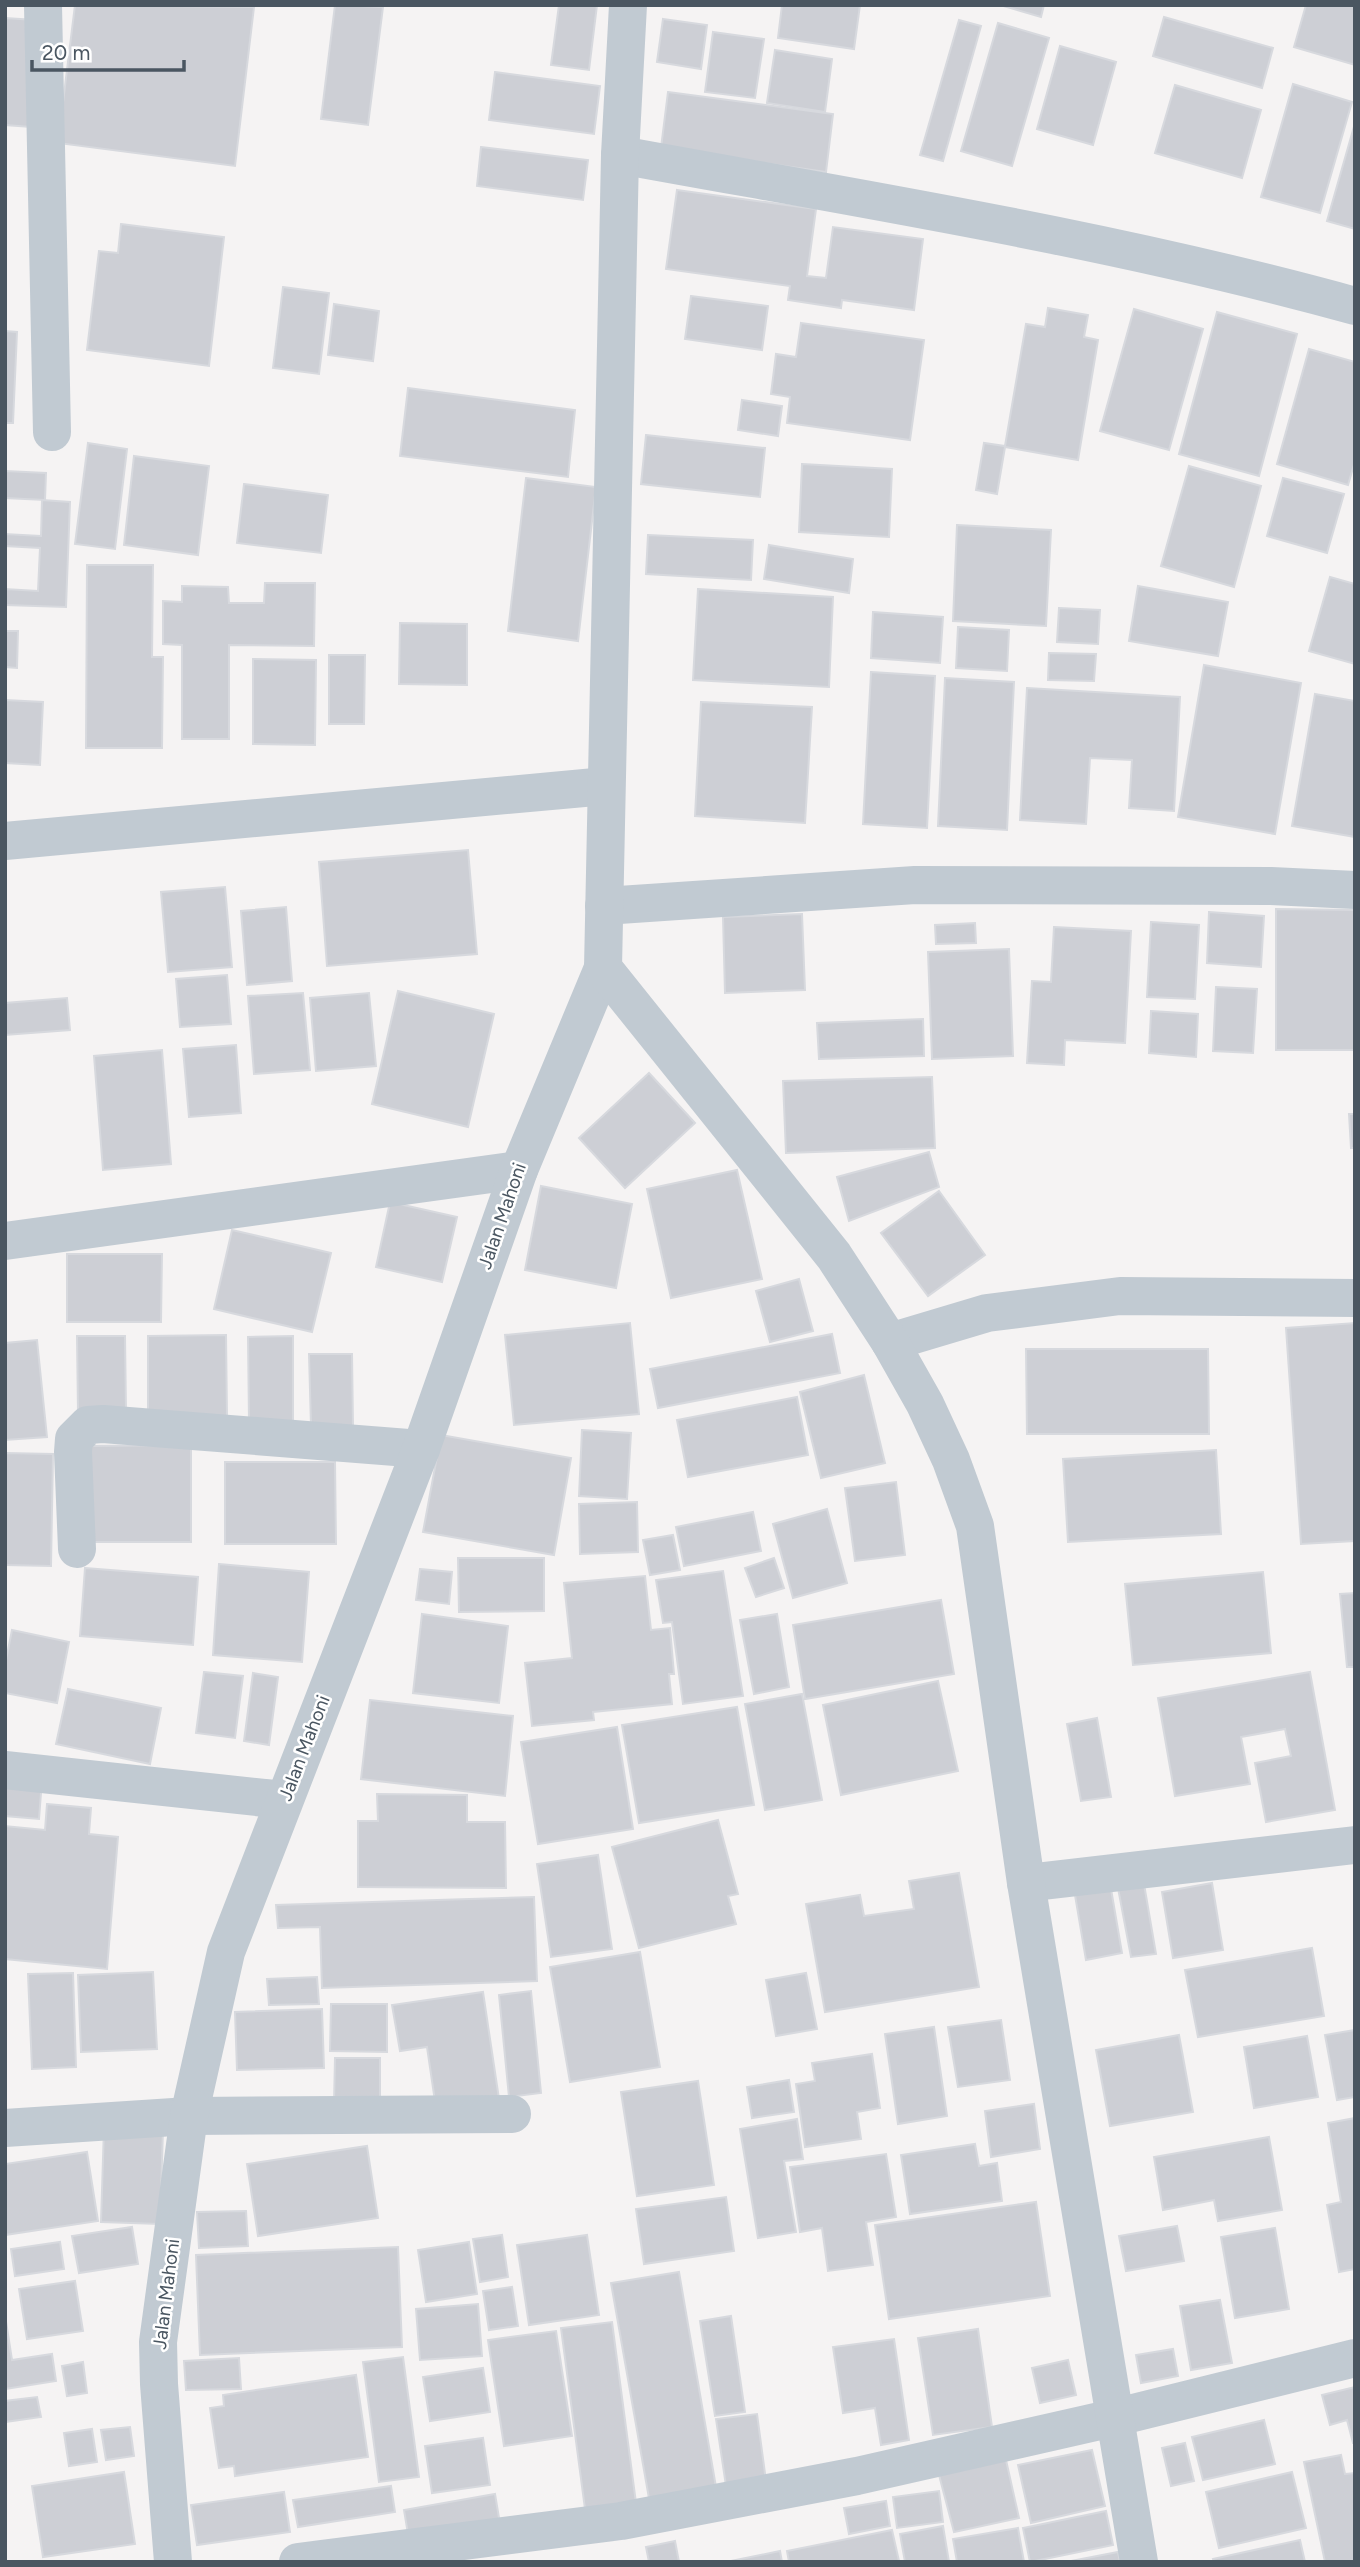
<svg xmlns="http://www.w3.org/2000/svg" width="1360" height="2567" font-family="Figtree,sans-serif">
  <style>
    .building { fill: #cdcfd5; stroke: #d7d9de; stroke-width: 2 }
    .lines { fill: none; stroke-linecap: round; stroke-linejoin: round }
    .minor { stroke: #c1cad2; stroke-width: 38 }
    .tertiary { stroke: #c1cad2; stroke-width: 38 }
    .labels { text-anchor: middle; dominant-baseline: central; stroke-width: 5; stroke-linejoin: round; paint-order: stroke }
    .street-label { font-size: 19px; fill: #4a5661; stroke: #fff }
  </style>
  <rect width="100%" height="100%" fill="#f5f3f3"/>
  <g class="building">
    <polygon points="75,5 254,7 235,166 58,143"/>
    <polygon points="335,5 383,7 368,125 321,119"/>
    <polygon points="559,5 597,5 589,70 551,65"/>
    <polygon points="782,5 860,5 854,49 778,38"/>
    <polygon points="1000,5 1044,5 1041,17"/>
    <polygon points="1306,5 1355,5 1355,65 1294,47"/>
    <polygon points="1164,17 1273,48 1262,88 1153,56"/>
    <polygon points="5,18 35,20 31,127 5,125"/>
    <polygon points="663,19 707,25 701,69 657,62"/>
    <polygon points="959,20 981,26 943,161 920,155"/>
    <polygon points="998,23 1049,38 1012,166 961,151"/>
    <polygon points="713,32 764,39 755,98 705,92"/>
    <polygon points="1060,46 1116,62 1093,145 1037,129"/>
    <polygon points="775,50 832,59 825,112 767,103"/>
    <polygon points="495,72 600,86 594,134 489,120"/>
    <polygon points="1293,84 1352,102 1320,213 1261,197"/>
    <polygon points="1175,85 1261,110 1242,178 1155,153"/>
    <polygon points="668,92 833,114 826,172 661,148"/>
    <polygon points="1355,123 1355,229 1327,221"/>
    <polygon points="481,147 588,160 583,200 477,186"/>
    <polygon points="677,190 816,209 807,276 826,278 833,227 923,239 914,310 842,300 841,308 788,300 790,286 666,269"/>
    <polygon points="121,224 224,237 209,366 87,350 99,251 118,253"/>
    <polygon points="283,287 329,293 319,374 273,368"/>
    <polygon points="691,296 768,306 762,350 685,339"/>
    <polygon points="334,304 379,311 373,361 328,355"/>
    <polygon points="1048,308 1088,315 1084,337 1098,340 1078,460 1005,447 997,494 976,490 984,443 1005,446 1026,324 1045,327"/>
    <polygon points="1134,309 1203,329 1169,450 1100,431"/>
    <polygon points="1217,312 1297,334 1259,476 1179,454"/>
    <polygon points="801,323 924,340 910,440 787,423 790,397 771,394 776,354 796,357"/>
    <polygon points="5,331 17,332 13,423 5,423"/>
    <polygon points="1309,349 1355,362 1355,461 1348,485 1277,464"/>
    <polygon points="408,388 575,410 568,477 400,456"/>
    <polygon points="742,400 782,406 778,436 738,430"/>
    <polygon points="646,435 765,448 760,497 641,484"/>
    <polygon points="88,443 127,449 115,549 75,544"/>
    <polygon points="134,456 209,466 198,555 124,545"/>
    <polygon points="802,464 892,469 889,537 799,532"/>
    <polygon points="1189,466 1261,486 1234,587 1161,566"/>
    <polygon points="5,471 46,473 45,500 5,498"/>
    <polygon points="526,478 596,487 578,641 508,631"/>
    <polygon points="1283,478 1344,494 1327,553 1267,536"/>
    <polygon points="244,484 328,495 321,553 237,543"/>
    <polygon points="42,500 70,502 66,607 5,605 5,589 38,591 40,548 5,546 5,534 41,536"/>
    <polygon points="957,525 1051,530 1046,626 953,621"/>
    <polygon points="648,535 753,540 751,580 646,574"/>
    <polygon points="769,545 853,559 849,593 764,579"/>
    <polygon points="87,565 153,565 152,657 163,657 162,748 86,748"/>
    <polygon points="1330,577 1355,584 1355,664 1309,651"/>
    <polygon points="265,583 315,583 314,646 229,645 229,739 182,739 182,645 163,644 163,601 182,602 182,586 228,587 229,603 264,603"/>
    <polygon points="1138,586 1228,602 1218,656 1129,641"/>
    <polygon points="698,589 833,597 829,687 693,680"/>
    <polygon points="1059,608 1100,610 1098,644 1057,642"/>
    <polygon points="873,612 943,617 940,663 871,658"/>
    <polygon points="400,623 467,624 467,685 399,684"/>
    <polygon points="958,627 1009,630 1007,671 956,668"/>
    <polygon points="5,631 18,631 17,668 5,667"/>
    <polygon points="1049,653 1096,654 1094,681 1048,680"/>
    <polygon points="329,655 365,655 364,724 329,724"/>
    <polygon points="253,659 316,660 315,745 253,744"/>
    <polygon points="1204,665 1301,683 1275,834 1178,817"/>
    <polygon points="871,672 935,676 927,828 863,824"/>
    <polygon points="945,678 1014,682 1007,830 938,826"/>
    <polygon points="1027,688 1180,697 1174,811 1129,808 1132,760 1090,758 1086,824 1020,820"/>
    <polygon points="1315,694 1355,701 1355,837 1292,826"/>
    <polygon points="5,700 43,702 40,765 5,763"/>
    <polygon points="701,702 812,707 805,823 695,816"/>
    <polygon points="468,850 477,954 327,966 319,862"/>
    <polygon points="225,887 232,967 168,972 161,892"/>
    <polygon points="286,907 292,981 247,985 241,911"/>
    <polygon points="1276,909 1355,910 1355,1050 1276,1050"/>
    <polygon points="1209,912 1264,916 1261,967 1207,963"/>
    <polygon points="802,914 805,990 725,993 723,917"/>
    <polygon points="1151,922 1199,925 1195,999 1147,997"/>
    <polygon points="975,923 976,943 936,944 935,925"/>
    <polygon points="1054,927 1131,931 1125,1043 1065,1040 1064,1065 1027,1063 1032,981 1051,982"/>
    <polygon points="1009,949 1013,1056 932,1059 928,952"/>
    <polygon points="227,975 231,1024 180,1027 176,979"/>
    <polygon points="1216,987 1257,989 1253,1053 1213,1051"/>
    <polygon points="398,991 494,1014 468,1127 372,1104"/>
    <polygon points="303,993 310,1070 254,1074 248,996"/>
    <polygon points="369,993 376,1066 316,1071 310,998"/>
    <polygon points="67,998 70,1030 5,1035 5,1003"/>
    <polygon points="1151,1011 1198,1014 1196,1057 1149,1053"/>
    <polygon points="923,1019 924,1056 819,1059 817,1023"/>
    <polygon points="236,1045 241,1113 189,1117 183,1049"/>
    <polygon points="162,1050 171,1164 103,1170 94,1056"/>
    <polygon points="649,1073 695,1123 625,1188 579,1138"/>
    <polygon points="932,1077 935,1148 786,1153 783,1081"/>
    <polygon points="1349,1114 1355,1114 1355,1148 1351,1148"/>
    <polygon points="929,1152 939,1187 849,1221 837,1177"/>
    <polygon points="737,1170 762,1279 671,1298 647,1189"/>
    <polygon points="541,1186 632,1204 616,1288 525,1270"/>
    <polygon points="939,1191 985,1255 928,1296 881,1233"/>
    <polygon points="390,1202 457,1217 442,1282 376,1267"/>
    <polygon points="232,1230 331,1253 312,1332 214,1309"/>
    <polygon points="67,1254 162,1254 161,1322 67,1322"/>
    <polygon points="799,1279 813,1331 770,1342 756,1291"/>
    <polygon points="630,1323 639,1414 514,1425 505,1335"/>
    <polygon points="1355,1323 1355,1541 1301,1544 1286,1328"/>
    <polygon points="832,1334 840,1373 658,1408 650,1369"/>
    <polygon points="226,1335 227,1417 148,1417 148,1336"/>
    <polygon points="77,1336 125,1336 126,1411 78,1411"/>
    <polygon points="293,1336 293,1421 249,1421 248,1337"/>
    <polygon points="37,1340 47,1437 5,1440 5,1343"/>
    <polygon points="1026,1349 1208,1349 1209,1434 1027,1434"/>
    <polygon points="309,1354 352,1354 353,1426 311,1426"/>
    <polygon points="864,1375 885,1463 821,1478 800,1392"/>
    <polygon points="797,1397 808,1455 688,1477 677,1420"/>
    <polygon points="582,1430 631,1433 627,1499 579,1496"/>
    <polygon points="441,1435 571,1458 554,1555 423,1532"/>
    <polygon points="191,1445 191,1542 87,1542 87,1446"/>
    <polygon points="1216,1450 1221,1534 1068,1542 1063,1459"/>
    <polygon points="5,1453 53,1454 51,1566 5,1565"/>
    <polygon points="225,1462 335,1462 336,1544 225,1544"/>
    <polygon points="896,1482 905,1555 855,1561 845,1488"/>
    <polygon points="637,1502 638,1552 580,1554 579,1504"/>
    <polygon points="827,1509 847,1583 793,1598 773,1524"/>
    <polygon points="753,1512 761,1551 684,1566 676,1527"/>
    <polygon points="673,1535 680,1570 650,1575 643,1540"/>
    <polygon points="458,1558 544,1558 544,1611 459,1612"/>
    <polygon points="774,1558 784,1588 756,1597 745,1568"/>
    <polygon points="219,1564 309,1572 302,1662 213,1655"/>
    <polygon points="85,1568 198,1577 193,1645 80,1636"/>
    <polygon points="420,1569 452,1572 449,1604 416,1600"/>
    <polygon points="723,1571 743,1696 683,1704 672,1622 663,1623 656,1580"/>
    <polygon points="1263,1572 1271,1653 1133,1665 1125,1584"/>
    <polygon points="645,1576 651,1630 670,1628 674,1674 669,1674 672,1704 593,1712 594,1720 532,1726 525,1663 572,1658 564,1583"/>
    <polygon points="1355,1593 1355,1667 1347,1667 1340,1594"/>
    <polygon points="941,1600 954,1674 805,1699 793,1625"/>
    <polygon points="422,1614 508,1626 499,1703 413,1693"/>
    <polygon points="777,1614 789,1687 754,1694 740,1620"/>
    <polygon points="12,1630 69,1642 57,1703 5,1693 5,1665"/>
    <polygon points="204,1672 243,1676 235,1738 196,1733"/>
    <polygon points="1310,1672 1335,1810 1266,1822 1255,1763 1291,1756 1285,1729 1241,1737 1250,1784 1175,1796 1158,1698"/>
    <polygon points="253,1673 278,1677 269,1745 244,1741"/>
    <polygon points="938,1681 958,1771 841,1795 823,1705"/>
    <polygon points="68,1689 161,1708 150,1764 56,1744"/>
    <polygon points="802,1694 822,1800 765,1810 745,1704"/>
    <polygon points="370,1700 513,1716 505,1796 361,1779"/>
    <polygon points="737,1707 754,1805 639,1823 622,1725"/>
    <polygon points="1097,1718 1111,1797 1081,1801 1067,1724"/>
    <polygon points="617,1727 633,1829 538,1844 521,1742"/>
    <polygon points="5,1777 42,1780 39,1819 5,1816"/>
    <polygon points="377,1794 467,1795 467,1822 505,1822 506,1888 358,1887 358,1821 378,1821"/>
    <polygon points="47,1804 91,1808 89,1834 118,1837 107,1969 5,1959 5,1826 45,1830"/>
    <polygon points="718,1820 738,1894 728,1896 736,1924 639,1948 612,1847"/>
    <polygon points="598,1855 612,1949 551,1957 537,1864"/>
    <polygon points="959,1873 979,1987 825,2012 806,1904 860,1895 864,1916 914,1909 909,1881"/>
    <polygon points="1212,1883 1223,1950 1173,1958 1162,1892"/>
    <polygon points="1144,1884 1156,1954 1131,1957 1118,1888"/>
    <polygon points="1111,1889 1122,1953 1086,1960 1075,1895"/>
    <polygon points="534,1897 537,1981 322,1988 320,1927 278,1928 276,1905"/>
    <polygon points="1312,1948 1324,2016 1198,2037 1185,1970"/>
    <polygon points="640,1952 660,2067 570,2082 550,1967"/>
    <polygon points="153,1972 157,2049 81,2052 78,1975"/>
    <polygon points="73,1973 76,2067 32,2069 28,1974"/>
    <polygon points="806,1973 817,2029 776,2036 766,1980"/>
    <polygon points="317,1977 319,2004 269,2005 267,1979"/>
    <polygon points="531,1991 541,2093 509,2097 499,1995"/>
    <polygon points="483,1992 499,2099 436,2108 427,2047 400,2051 392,2005"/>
    <polygon points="331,2004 387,2004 387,2052 330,2051"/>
    <polygon points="322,2009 324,2068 237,2070 235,2012"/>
    <polygon points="1001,2020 1010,2080 958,2087 948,2027"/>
    <polygon points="934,2027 947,2116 898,2124 885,2034"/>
    <polygon points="1355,2030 1355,2097 1337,2100 1325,2035"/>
    <polygon points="1179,2035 1193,2112 1110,2126 1096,2050"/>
    <polygon points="1307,2036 1318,2097 1254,2108 1244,2047"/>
    <polygon points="872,2054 880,2108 857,2112 861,2139 805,2147 796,2084 815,2081 812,2063"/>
    <polygon points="335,2058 380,2058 380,2104 334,2103"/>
    <polygon points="789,2080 794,2112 752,2118 747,2087"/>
    <polygon points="698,2081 714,2185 637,2196 621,2092"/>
    <polygon points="1034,2104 1040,2149 991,2157 985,2111"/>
    <polygon points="1355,2118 1355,2269 1339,2272 1327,2205 1341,2202 1328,2123"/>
    <polygon points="797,2119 803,2159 784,2161 796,2232 758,2238 740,2129"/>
    <polygon points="104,2127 163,2129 160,2224 101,2222"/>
    <polygon points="1269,2137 1282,2210 1218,2221 1214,2200 1163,2210 1154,2157"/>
    <polygon points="975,2144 979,2166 997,2163 1002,2201 910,2214 901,2155"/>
    <polygon points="367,2146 378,2218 258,2236 247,2164"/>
    <polygon points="87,2152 98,2221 5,2235 5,2164"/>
    <polygon points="886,2154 896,2217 866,2222 873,2265 828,2271 822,2228 800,2232 790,2167"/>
    <polygon points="726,2197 734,2251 644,2264 636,2209"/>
    <polygon points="1036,2202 1050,2296 889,2319 875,2225"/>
    <polygon points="246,2211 248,2246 199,2248 197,2212"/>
    <polygon points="1177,2226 1184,2261 1126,2271 1119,2236"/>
    <polygon points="132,2227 138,2264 79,2273 72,2236"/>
    <polygon points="1275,2228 1289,2309 1235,2318 1221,2237"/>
    <polygon points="502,2235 508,2277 480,2282 473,2239"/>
    <polygon points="587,2235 599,2315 529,2325 517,2245"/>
    <polygon points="60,2242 64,2269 15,2276 11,2249"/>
    <polygon points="469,2242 477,2294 426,2302 418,2250"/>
    <polygon points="398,2247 402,2347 200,2355 196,2255"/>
    <polygon points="679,2272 717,2493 650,2504 611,2283"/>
    <polygon points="75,2281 83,2331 27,2339 19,2289"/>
    <polygon points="512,2287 518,2326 489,2330 483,2291"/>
    <polygon points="1220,2300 1232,2363 1191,2370 1180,2306"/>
    <polygon points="478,2304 482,2356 420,2360 416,2309"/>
    <polygon points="5,2315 12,2360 52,2354 56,2381 5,2389"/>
    <polygon points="731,2316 745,2412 715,2416 700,2321"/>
    <polygon points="612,2322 636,2503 585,2509 561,2328"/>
    <polygon points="978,2329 992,2427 933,2435 918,2338"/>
    <polygon points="556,2331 572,2436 504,2446 488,2340"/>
    <polygon points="894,2339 909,2440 881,2445 875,2408 843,2413 833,2347"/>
    <polygon points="1173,2349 1178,2376 1141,2383 1136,2355"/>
    <polygon points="403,2357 419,2477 379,2482 363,2362"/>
    <polygon points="239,2358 241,2389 186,2390 184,2361"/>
    <polygon points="1068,2360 1076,2395 1040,2403 1032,2368"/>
    <polygon points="83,2362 87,2393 67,2396 62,2366"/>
    <polygon points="483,2368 490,2412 430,2421 423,2377"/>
    <polygon points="356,2375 368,2457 235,2476 234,2466 219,2468 210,2408 224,2406 223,2395"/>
    <polygon points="1355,2387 1355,2443 1353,2443 1347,2420 1330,2425 1322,2395"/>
    <polygon points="37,2397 41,2417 5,2422 5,2401"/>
    <polygon points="757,2414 766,2481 726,2486 716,2419"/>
    <polygon points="1264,2420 1275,2464 1203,2480 1192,2437"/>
    <polygon points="130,2427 134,2456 106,2460 101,2430"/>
    <polygon points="92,2429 97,2462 69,2466 64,2433"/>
    <polygon points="483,2438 490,2485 432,2493 425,2446"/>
    <polygon points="1185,2443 1194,2481 1171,2486 1162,2448"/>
    <polygon points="1092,2450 1105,2506 1031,2523 1018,2465"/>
    <polygon points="1341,2455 1345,2474 1355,2473 1355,2562 1325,2562 1304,2462"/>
    <polygon points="1006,2460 1019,2518 954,2532 939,2475"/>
    <polygon points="124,2472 135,2544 43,2557 32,2486"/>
    <polygon points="1292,2472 1306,2528 1219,2548 1206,2492"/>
    <polygon points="391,2486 395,2512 298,2527 293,2500"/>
    <polygon points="939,2491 943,2522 897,2528 893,2497"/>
    <polygon points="284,2492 290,2532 197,2545 191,2505"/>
    <polygon points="495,2494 500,2524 409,2540 404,2510"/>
    <polygon points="886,2501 890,2526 849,2534 844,2508"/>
    <polygon points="1106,2511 1113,2545 1030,2562 1023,2528"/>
    <polygon points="943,2526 949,2562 905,2562 900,2534"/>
    <polygon points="1018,2528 1024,2562 957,2562 953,2539"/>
    <polygon points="892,2530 899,2561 789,2562 787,2551"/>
    <polygon points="1300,2540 1305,2562 1214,2562 1213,2559"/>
    <polygon points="675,2541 679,2562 649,2562 646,2547"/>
    <polygon points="780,2551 782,2562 726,2562"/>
    <polygon points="1118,2552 1120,2562 1066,2562"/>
  </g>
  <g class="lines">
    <g class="minor">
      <polyline points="43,5 52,432"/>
      <path d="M620,155C866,200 1113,239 1355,306"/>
      <polyline points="5,841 606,786"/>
      <polyline points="604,906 915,885 1271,886 1355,890"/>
      <polyline points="5,1241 519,1170"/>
      <polyline points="890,1342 987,1313 1120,1296 1355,1298"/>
      <polyline points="77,1549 73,1452 74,1439 88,1425 103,1424 421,1449"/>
      <polyline points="5,1770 284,1800"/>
      <polyline points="1026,1883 1355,1845"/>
      <polyline points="5,2128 189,2116 512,2114"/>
      <polyline points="173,2562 159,2384 158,2342 189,2116 226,1952 421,1449 519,1170 603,968"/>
      <polyline points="298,2562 621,2521 857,2476 1113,2418 1355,2358"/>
    </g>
    <polyline class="tertiary" points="628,5 620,155 603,968 834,1256 890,1342 925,1404 951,1460 975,1526 1026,1883 1139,2562"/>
  </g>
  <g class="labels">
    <g class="street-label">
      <text transform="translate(502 1216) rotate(-71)">Jalan Mahoni</text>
      <text transform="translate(304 1748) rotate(-69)">Jalan Mahoni</text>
      <text transform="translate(166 2294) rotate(-83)">Jalan Mahoni</text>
    </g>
  </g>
  <rect width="1360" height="2567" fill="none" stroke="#4a5661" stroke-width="14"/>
  <path d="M32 60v10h152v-10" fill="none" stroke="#4a5661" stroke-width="3.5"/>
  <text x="42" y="60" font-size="21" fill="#4a5661" stroke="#ffffff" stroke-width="5" paint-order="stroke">20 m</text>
</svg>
